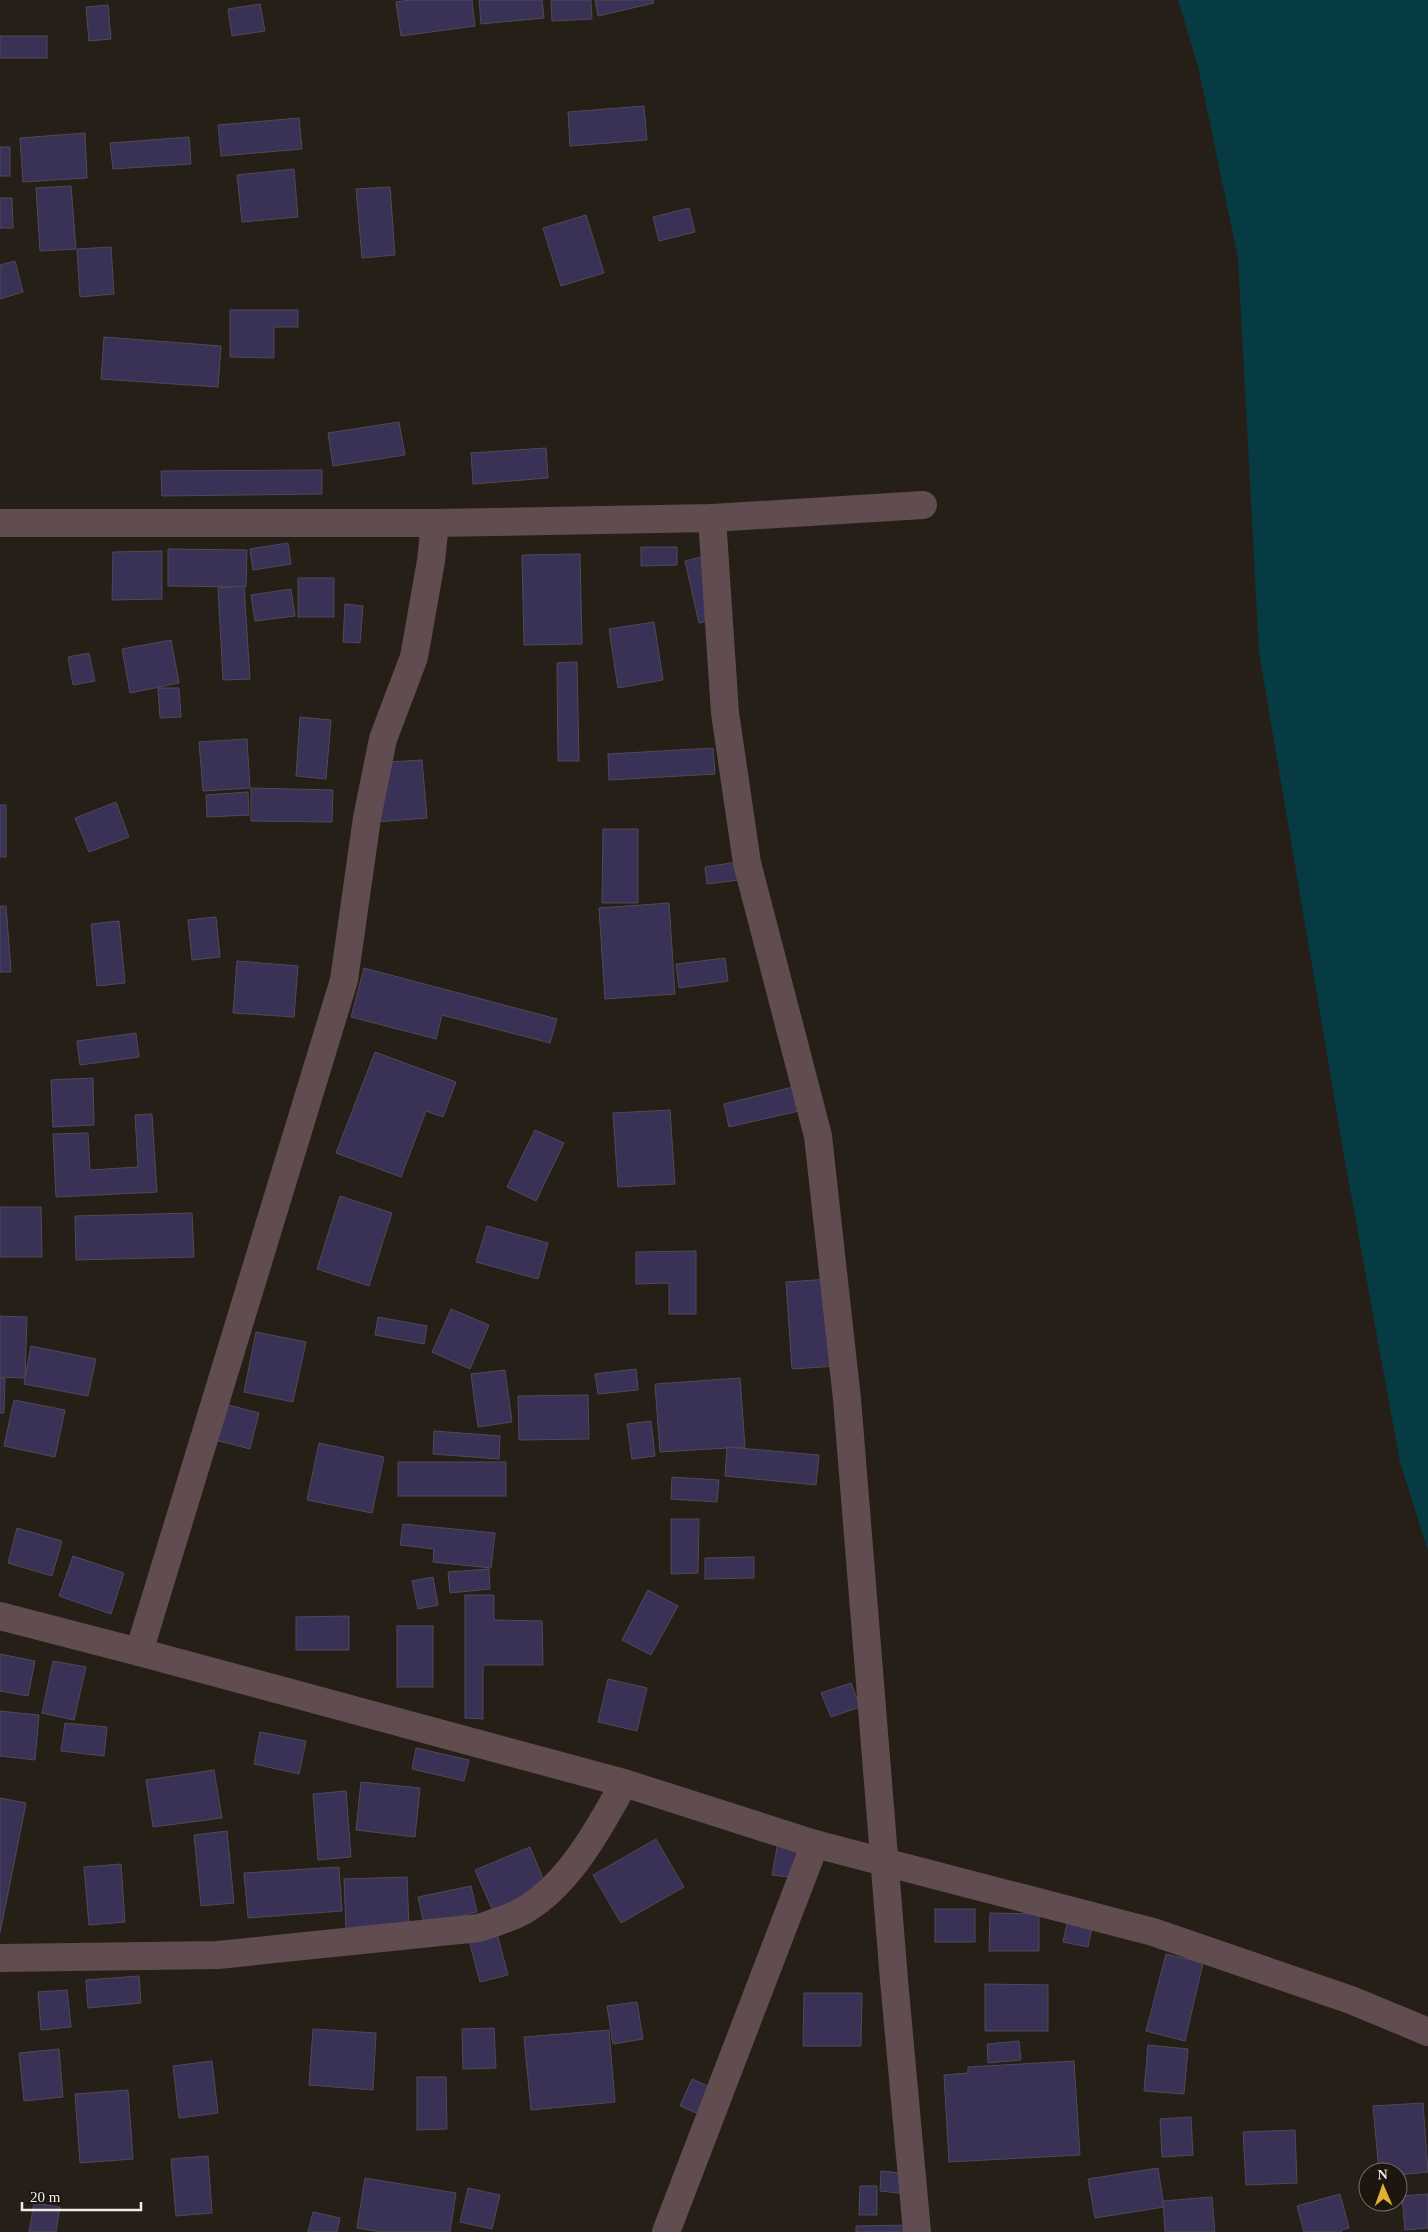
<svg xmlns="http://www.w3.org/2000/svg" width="1428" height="2232" font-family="'Times New Roman',serif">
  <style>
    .water { fill: #073b43 }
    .building { fill: #3a3156; stroke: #4d4b55 }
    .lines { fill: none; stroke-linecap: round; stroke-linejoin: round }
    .minor { stroke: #614c4f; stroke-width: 28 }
  </style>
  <rect width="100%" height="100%" fill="#261f18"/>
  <polygon class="water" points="1178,0 1428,0 1428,1551 1400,1462 1345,1161 1259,652 1238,258 1198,66"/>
  <g class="building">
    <polygon points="409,0 472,0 475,26 401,36 396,2"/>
    <polygon points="479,0 542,0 544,18 481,24"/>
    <polygon points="551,0 591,0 592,19 552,21"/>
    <polygon points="595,0 653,0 654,3 598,16"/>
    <polygon points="260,4 265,31 232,36 228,9"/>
    <polygon points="108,5 111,39 89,41 86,7"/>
    <rect x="0" y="36" width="47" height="22"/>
    <polygon points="644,106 647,140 570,146 568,112"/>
    <polygon points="299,118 302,149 221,156 218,125"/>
    <polygon points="85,133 87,178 23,182 20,138"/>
    <polygon points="189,137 191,164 113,169 110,143"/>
    <rect x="0" y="147" width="10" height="29"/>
    <polygon points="294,169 298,217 242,222 237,175"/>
    <polygon points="71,186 76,249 40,251 36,188"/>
    <polygon points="390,187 395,255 362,258 356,189"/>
    <polygon points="0,198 12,198 13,228 0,228"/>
    <polygon points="689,208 695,232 659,241 653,217"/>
    <polygon points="586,215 604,273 561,286 543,228"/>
    <polygon points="111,247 114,294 80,297 77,249"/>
    <polygon points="15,261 23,292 0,299 0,265"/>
    <polygon points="230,310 298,310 298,327 274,327 274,358 230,357"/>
    <polygon points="104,337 221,346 218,387 101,379"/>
    <polygon points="399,422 405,455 333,466 328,433"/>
    <polygon points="546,448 548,478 473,484 471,453"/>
    <polygon points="322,470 322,494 162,496 161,471"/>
    <polygon points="288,543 291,564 253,570 250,549"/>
    <polygon points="641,547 677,547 677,565 641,566"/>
    <polygon points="168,549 247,550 246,587 168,586"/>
    <polygon points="162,551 162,599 112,600 113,552"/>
    <polygon points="580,554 582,644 524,645 522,555"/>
    <polygon points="705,556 720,618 699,623 685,561"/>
    <rect x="298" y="578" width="36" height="39"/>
    <polygon points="244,586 250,679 223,680 218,588"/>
    <polygon points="291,589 295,616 255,621 251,595"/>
    <polygon points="345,604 363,606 360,643 343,642"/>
    <polygon points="654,622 663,680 618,688 609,629"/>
    <polygon points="171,640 179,683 130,693 122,649"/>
    <polygon points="89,653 95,681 73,685 68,657"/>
    <polygon points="577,662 579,761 558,761 557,663"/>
    <polygon points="158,688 179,688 181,717 160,718"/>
    <polygon points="300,717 331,720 326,779 296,776"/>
    <polygon points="247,739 250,788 203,791 199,742"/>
    <polygon points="713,748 715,774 609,780 608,754"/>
    <polygon points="422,760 427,818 376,822 372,763"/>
    <polygon points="251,788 333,790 332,822 251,821"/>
    <polygon points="248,792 249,815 207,817 206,795"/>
    <polygon points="116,802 129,837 89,852 75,818"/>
    <rect x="0" y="805" width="6" height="52"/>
    <polygon points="603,829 638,829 638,903 602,903"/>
    <polygon points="737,862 739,880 707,884 705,867"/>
    <polygon points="669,903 675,994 605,999 599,908"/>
    <polygon points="0,906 6,906 11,972 0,972"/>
    <polygon points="216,917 220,957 192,960 188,920"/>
    <polygon points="119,921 125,983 97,986 91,924"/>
    <polygon points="725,958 728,981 679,988 676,964"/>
    <polygon points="237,961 298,966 294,1017 233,1013"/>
    <polygon points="364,968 557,1019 550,1043 442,1015 436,1039 351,1017"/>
    <polygon points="136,1033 139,1057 80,1065 77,1041"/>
    <polygon points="375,1052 456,1082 443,1117 426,1111 401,1177 336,1153"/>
    <polygon points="93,1078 94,1125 53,1127 51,1080"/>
    <polygon points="797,1086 803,1110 729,1127 724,1104"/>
    <polygon points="670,1110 675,1184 618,1187 613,1113"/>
    <polygon points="152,1114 157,1192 56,1197 53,1134 88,1133 90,1170 138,1167 135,1115"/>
    <polygon points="535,1130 564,1143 536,1201 507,1187"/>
    <polygon points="340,1196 392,1213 369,1286 317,1269"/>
    <polygon points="0,1207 41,1207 42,1257 0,1257"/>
    <polygon points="192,1213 194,1257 76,1260 75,1216"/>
    <polygon points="487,1226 548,1243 538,1279 476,1262"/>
    <polygon points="696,1251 696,1314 669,1314 669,1283 636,1284 636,1252"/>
    <polygon points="830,1279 836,1366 792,1369 786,1282"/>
    <polygon points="451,1309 489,1325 470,1369 432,1352"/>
    <polygon points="0,1316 27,1317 25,1378 0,1377"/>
    <polygon points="378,1317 427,1326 424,1344 375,1335"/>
    <polygon points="256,1332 306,1342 293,1402 244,1392"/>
    <polygon points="31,1346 96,1359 88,1396 24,1384"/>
    <polygon points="636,1369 638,1390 598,1394 595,1374"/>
    <polygon points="505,1370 512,1422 478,1427 471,1374"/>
    <polygon points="0,1378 5,1378 4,1413 0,1413"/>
    <polygon points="740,1378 745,1447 660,1452 655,1384"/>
    <polygon points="588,1395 589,1439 519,1440 518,1396"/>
    <polygon points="14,1400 65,1410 55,1457 4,1446"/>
    <polygon points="225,1404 259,1413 250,1449 215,1440"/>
    <polygon points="651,1421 655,1456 632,1459 627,1424"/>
    <polygon points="434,1431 500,1436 499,1459 433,1454"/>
    <polygon points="319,1443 384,1457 372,1513 307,1500"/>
    <polygon points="727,1447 819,1455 816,1485 725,1476"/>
    <rect x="398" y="1462" width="108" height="34"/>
    <polygon points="672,1477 719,1480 717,1502 671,1499"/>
    <polygon points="671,1519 699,1519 698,1573 671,1574"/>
    <polygon points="403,1524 495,1533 491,1568 433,1562 434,1549 400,1545"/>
    <polygon points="17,1528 62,1541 52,1576 8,1563"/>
    <polygon points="73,1556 124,1573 111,1614 59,1596"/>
    <polygon points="754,1557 754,1578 705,1579 705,1558"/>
    <polygon points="489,1569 490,1589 450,1593 448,1572"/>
    <polygon points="433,1577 438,1605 418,1609 412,1581"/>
    <polygon points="648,1590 678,1606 651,1655 622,1640"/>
    <polygon points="465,1595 494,1595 494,1620 542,1621 543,1665 483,1665 483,1719 465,1718"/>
    <polygon points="349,1616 349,1650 296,1650 296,1617"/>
    <rect x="397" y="1626" width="36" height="61"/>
    <polygon points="0,1654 35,1661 28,1696 0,1691"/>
    <polygon points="53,1661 86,1667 74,1720 42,1713"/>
    <polygon points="608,1679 647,1688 637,1731 598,1722"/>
    <polygon points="851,1683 860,1707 831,1717 821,1693"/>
    <polygon points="0,1711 39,1715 35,1760 0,1756"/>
    <polygon points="65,1723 107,1727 104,1756 61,1751"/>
    <polygon points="260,1732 306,1741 299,1774 254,1764"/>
    <polygon points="416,1748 469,1760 464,1781 412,1769"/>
    <polygon points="214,1770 222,1818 153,1827 146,1780"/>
    <polygon points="361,1782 420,1788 415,1837 356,1830"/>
    <polygon points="346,1791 351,1857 318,1860 313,1794"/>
    <polygon points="0,1798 26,1803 0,1933"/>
    <polygon points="227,1831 234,1903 201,1906 194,1835"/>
    <polygon points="656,1839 684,1887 621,1923 593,1875"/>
    <polygon points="778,1842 810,1846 805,1879 772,1875"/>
    <polygon points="530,1847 547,1888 493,1911 475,1870"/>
    <polygon points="121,1864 125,1922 89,1925 84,1867"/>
    <polygon points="339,1867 342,1911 248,1918 244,1873"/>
    <polygon points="407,1877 409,1926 346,1929 344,1879"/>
    <polygon points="471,1886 477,1912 424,1924 418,1897"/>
    <rect x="935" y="1909" width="40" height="33"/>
    <polygon points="990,1913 1039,1914 1039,1951 989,1951"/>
    <polygon points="1068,1919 1093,1923 1088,1947 1063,1942"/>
    <polygon points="495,1926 508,1975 480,1982 467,1933"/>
    <polygon points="1166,1954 1203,1963 1185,2041 1146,2031"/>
    <polygon points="139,1976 141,2003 88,2008 86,1980"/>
    <polygon points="985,1984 1048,1985 1048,2031 985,2031"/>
    <polygon points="67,1990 71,2027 41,2030 38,1992"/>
    <polygon points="804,1993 862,1993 861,2046 803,2046"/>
    <polygon points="637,2002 643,2039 613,2044 607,2006"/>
    <polygon points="494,2028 496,2068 463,2069 462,2029"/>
    <polygon points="313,2029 376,2033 373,2090 309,2085"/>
    <polygon points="609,2030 615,2102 531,2110 524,2037"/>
    <polygon points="1019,2041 1021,2060 988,2063 987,2044"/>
    <polygon points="1148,2045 1188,2049 1184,2094 1144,2091"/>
    <polygon points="59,2049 63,2097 24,2101 19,2053"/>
    <polygon points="212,2061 218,2113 179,2118 173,2066"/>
    <polygon points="1074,2061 1080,2155 949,2162 944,2075 968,2073 968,2067"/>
    <polygon points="417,2077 446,2077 447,2129 417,2130"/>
    <polygon points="692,2079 729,2095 718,2122 680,2106"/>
    <polygon points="128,2090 133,2159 80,2163 75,2094"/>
    <polygon points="1423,2103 1428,2172 1398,2175 1398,2172 1379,2172 1373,2106"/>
    <polygon points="1191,2117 1193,2155 1162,2157 1160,2119"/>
    <polygon points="1295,2130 1297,2183 1246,2185 1243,2132"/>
    <polygon points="208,2156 212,2213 176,2216 171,2159"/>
    <polygon points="1158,2168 1164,2207 1095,2218 1088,2179"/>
    <polygon points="881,2171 910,2174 907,2194 880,2191"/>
    <polygon points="365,2178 456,2193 450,2232 381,2232 357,2228"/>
    <polygon points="860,2186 877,2186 877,2215 859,2215"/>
    <polygon points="468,2188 500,2195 492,2229 460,2222"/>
    <polygon points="1340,2194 1349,2228 1341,2230 1342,2232 1304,2232 1297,2206"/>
    <polygon points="1428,2194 1428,2228 1405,2230 1402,2196"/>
    <polygon points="1212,2197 1215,2232 1165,2232 1163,2201"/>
    <polygon points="34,2203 60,2207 56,2232 29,2232"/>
    <polygon points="313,2212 340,2218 337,2232 308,2232"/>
    <polygon points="909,2225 909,2232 856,2232 856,2226"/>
  </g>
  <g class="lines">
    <g class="minor">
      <polyline points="712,518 725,713 747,863 818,1136 847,1399 894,1980 917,2232"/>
      <polyline points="0,523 435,523 712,518 923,505"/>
      <polyline points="0,1616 139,1652 624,1783 815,1844 1153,1932 1351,2000 1428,2032"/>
      <polyline points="139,1652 344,980 367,818 383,739 414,657 431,561 435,523"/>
      <path d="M0,1958L218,1955L479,1928C491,1924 503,1920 515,1915C565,1892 599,1829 624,1783"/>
      <polyline points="666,2232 815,1844"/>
    </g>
  </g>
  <g transform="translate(1383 2187) rotate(358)"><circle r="24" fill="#1d160f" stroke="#726c66"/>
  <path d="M0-4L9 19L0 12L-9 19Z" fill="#deb133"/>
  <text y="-8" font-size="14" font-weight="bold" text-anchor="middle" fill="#f2ede8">N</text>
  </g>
  <path d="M22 2202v8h119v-8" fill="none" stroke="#f2ede8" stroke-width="2.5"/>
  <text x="30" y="2202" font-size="15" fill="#f2ede8" stroke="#1d160f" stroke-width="4" paint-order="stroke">20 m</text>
</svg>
